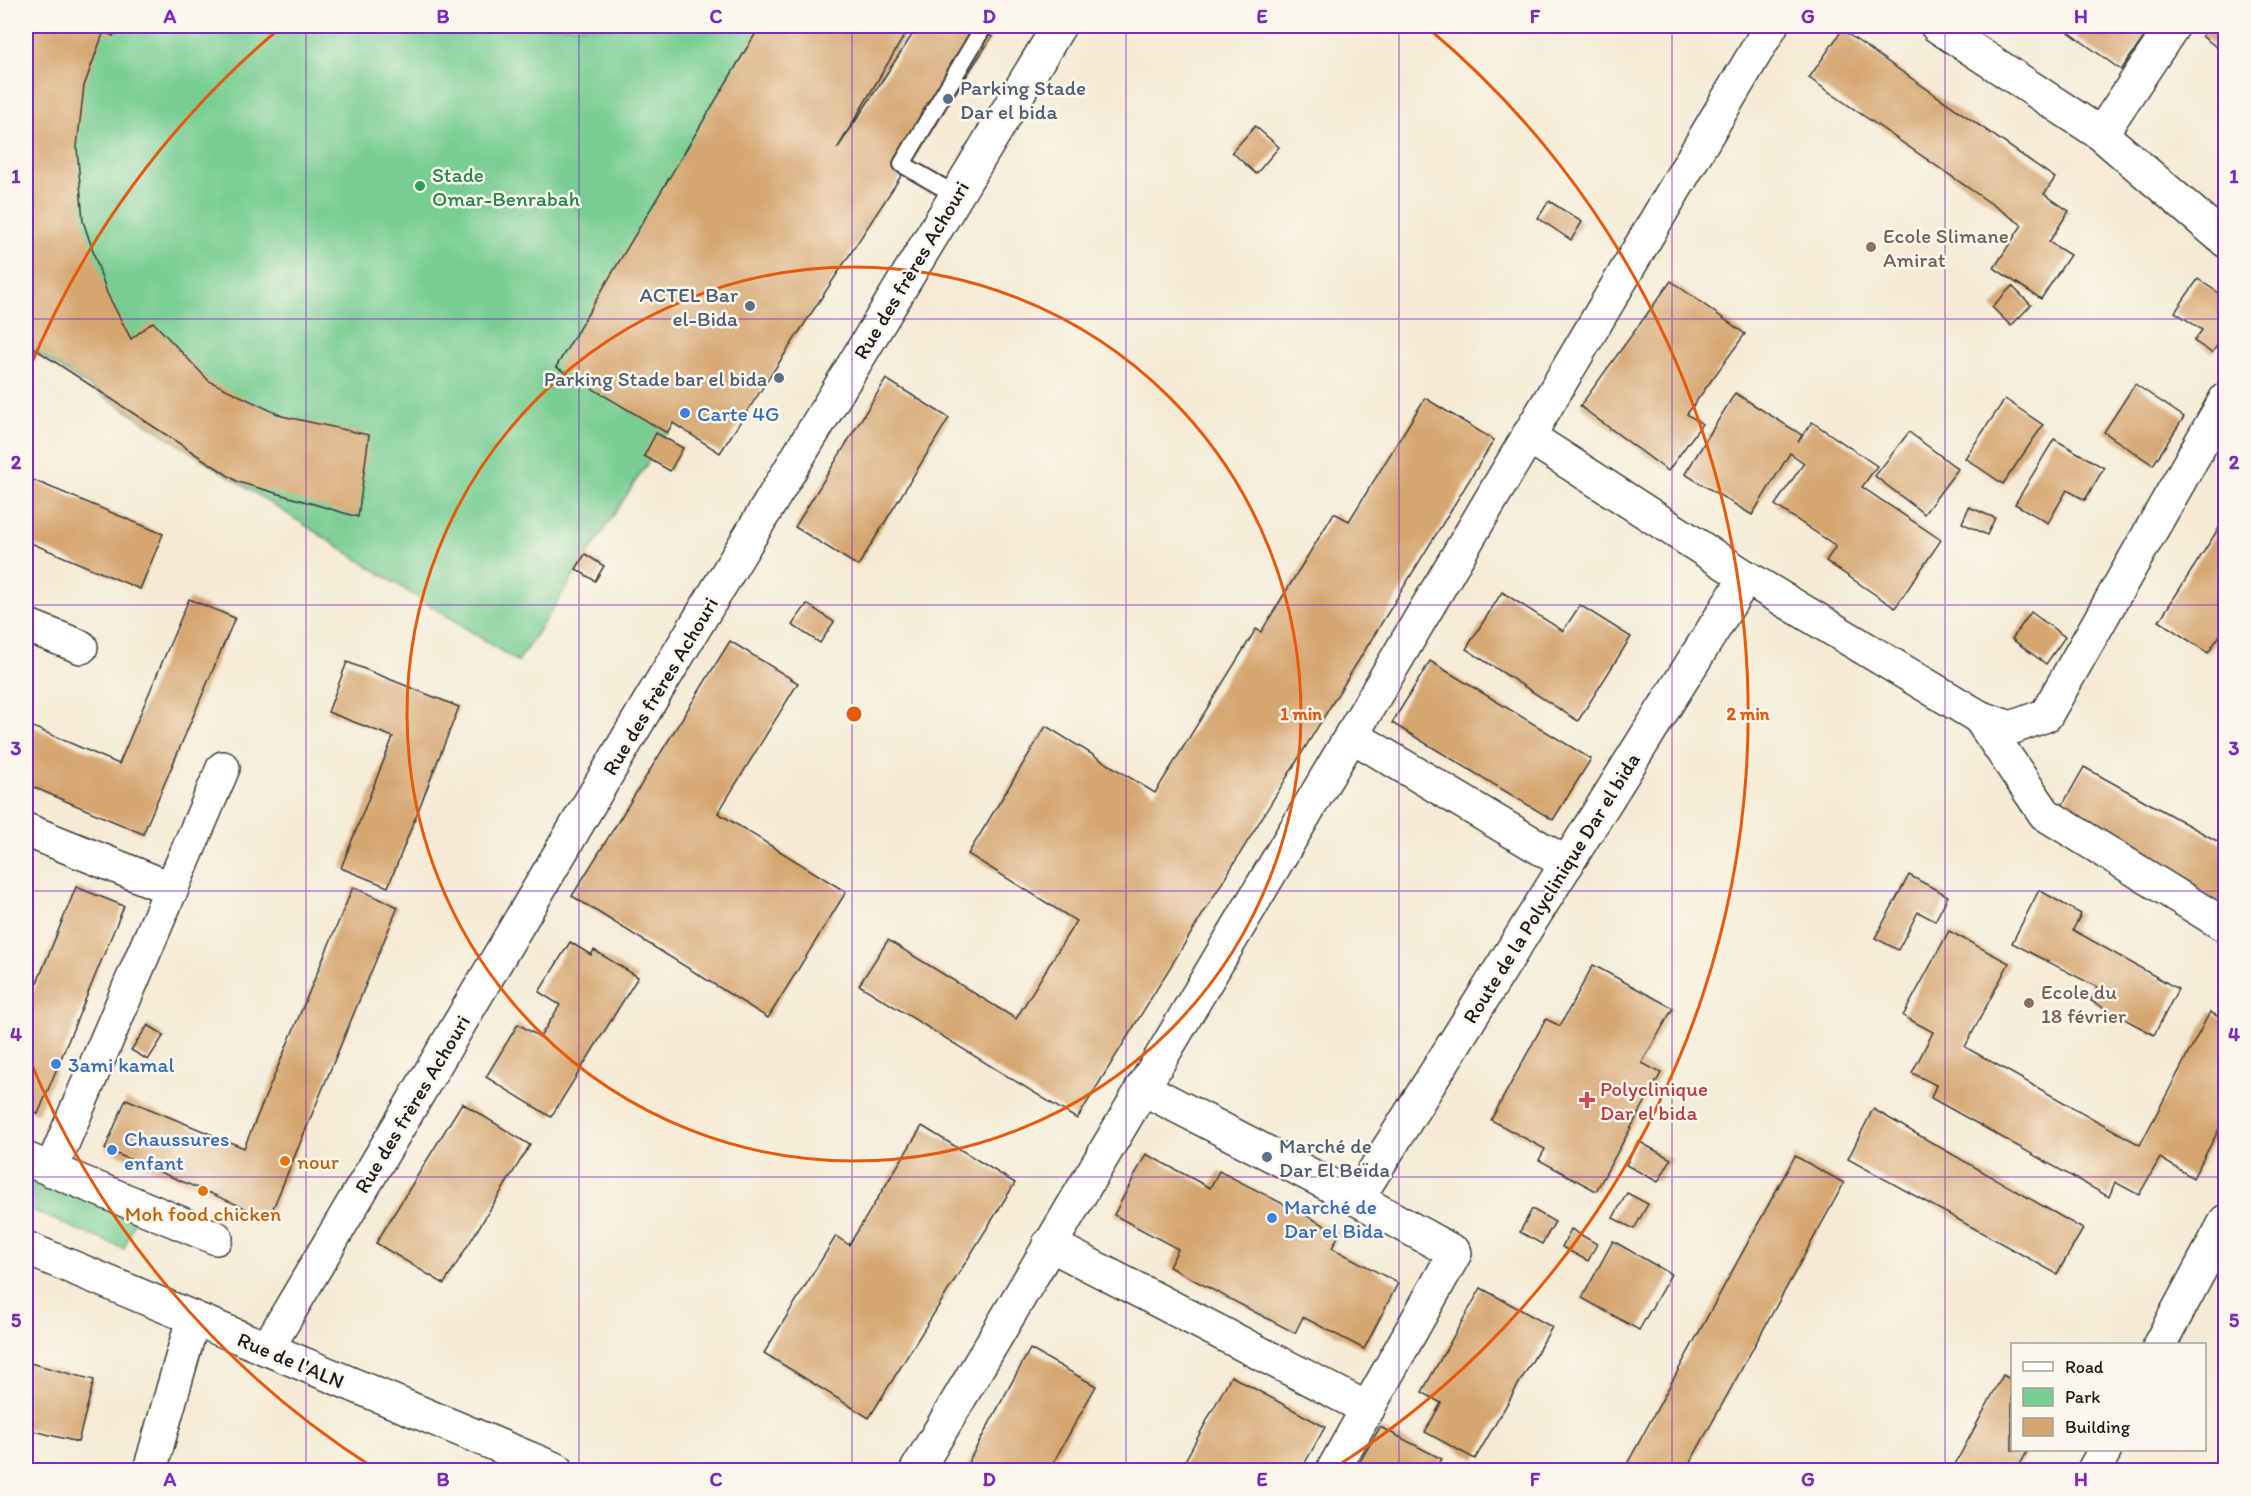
<svg xmlns="http://www.w3.org/2000/svg" width="2251" height="1496" font-family="Itim,sans-serif">
  <style>
    .green { fill: #77cd92; stroke: #4a7457; stroke-width: 1.5 }
    .building { fill: #d5a670 }
    .lines { fill: none; stroke-linecap: round; stroke-linejoin: round }
    .lane-casing { stroke: #3d3b38; stroke-width: 20 }
    .street-casing { stroke: #3d3b38; stroke-width: 36 }
    .secondary-casing { stroke: #3d3b38; stroke-width: 36 }
    .lane { stroke: #fff; stroke-width: 16 }
    .street { stroke: #fff; stroke-width: 33 }
    .secondary { stroke: #fff; stroke-width: 33 }
    .grid { fill: none; stroke: #7b2cbf; stroke-width: 1.5; stroke-opacity: 0.55 }
    .ring { fill: none; stroke: #e8590c; stroke-width: 3 }
    .service-dot { fill: #5c6f8a; stroke: #fbf7ec; stroke-width: 2 }
    .leisure-dot { fill: #2e9e5b; stroke: #fbf7ec; stroke-width: 2 }
    .education-dot { fill: #8d6e63; stroke: #fbf7ec; stroke-width: 2 }
    .shop-dot { fill: #3f7fe0; stroke: #fbf7ec; stroke-width: 2 }
    .health-dot { fill: #e0444e; stroke: #fbf7ec; stroke-width: 2 }
    .food-dot { fill: #e8710a; stroke: #fbf7ec; stroke-width: 2 }
    .labels { text-anchor: middle; dominant-baseline: central; stroke-width: 5; stroke-linejoin: round; paint-order: stroke }
    .service-label { font-size: 21px; fill: #4e5e75; stroke: #fbf7ec; text-anchor: start }
    .leisure-label { font-size: 21px; fill: #27864d; stroke: #fbf7ec; text-anchor: start }
    .education-label { font-size: 21px; fill: #785e54; stroke: #fbf7ec; text-anchor: start }
    .street-label { font-size: 21px; fill: #1c1c1c; stroke: #fbf7ec }
    .shop-label { font-size: 21px; fill: #366cbe; stroke: #fbf7ec; text-anchor: start }
    .health-label { font-size: 21px; fill: #be3a42; stroke: #fbf7ec; text-anchor: start }
    .food-label { font-size: 21px; fill: #c56008; stroke: #fbf7ec; text-anchor: start }
    .centre { fill: #e8590c; stroke: #fbf7ec; stroke-width: 3 }
    .ring-label { font-size: 18px; text-anchor: middle; font-weight: bold; fill: #e8590c; stroke: #fbf7ec; stroke-width: 5; stroke-linejoin: round; paint-order: stroke }
    .neatline { fill: none; stroke: #7b2cbf; stroke-width: 2 }
    .grid-label { font-size: 20px; text-anchor: middle; font-weight: bold; fill: #7b2cbf }
  </style>
  <rect width="100%" height="100%" fill="#fbf7ec"/>
  <filter id="ink" filterUnits="userSpaceOnUse"><feTurbulence type="fractalNoise" baseFrequency=".0167" numOctaves="2"/><feDisplacementMap in="SourceGraphic" scale="12" xChannelSelector="R" yChannelSelector="G"/><feConvolveMatrix kernelMatrix="1 2 1 2 8 2 1 2 1" color-interpolation-filters="sRGB"/></filter>
  <filter id="wash" filterUnits="userSpaceOnUse"><feTurbulence type="fractalNoise" baseFrequency=".008" numOctaves="4" result="noise"/><feDisplacementMap in="SourceGraphic" scale="24" xChannelSelector="R" yChannelSelector="G"/><feGaussianBlur stdDeviation="1.35" result="paint"/><feColorMatrix in="noise" values="0 0 0 0 0 0 0 0 0 0 0 0 0 0 0 0 0 1.4 0 .05"/><feComposite in="paint" operator="in"/></filter>
  <g filter="url(#wash)">
    <rect width="100%" height="100%" fill="#f5ebd5"/>
    <g class="green">
      <polygon points="26,26 910,26 667,433 518,662 26,346"/>
      <polygon points="26,1173 136,1218 124,1249 26,1208"/>
    </g>
    <g id="blocks">
      <g class="building">
        <polygon points="26,26 120,26 113,36 104,31 84,86 77,147 83,221 107,293 131,339 153,322 209,381 282,416 369,435 358,517 238,482 26,343"/>
        <polygon points="760,26 910,26 837,149 918,26 974,26 992,37 720,453 673,423 667,433 556,367"/>
        <polygon points="2069,26 2152,26 2121,70 2066,30"/>
        <polygon points="2210,26 2226,26 2226,54 2202,36"/>
        <polygon points="1842,30 2055,178 2044,194 2069,211 2049,242 2070,255 2041,299 1994,268 2022,225 1809,78"/>
        <polygon points="1255,126 1279,147 1256,174 1232,152"/>
        <polygon points="1549,201 1582,222 1571,240 1538,218"/>
        <polygon points="2198,279 2226,298 2226,332 2212,353 2194,341 2202,330 2175,312"/>
        <polygon points="1671,281 1745,334 1687,414 1702,424 1668,471 1580,406"/>
        <polygon points="2012,286 2031,305 2011,326 1992,307"/>
        <polygon points="886,379 949,418 858,566 795,527"/>
        <polygon points="2135,384 2184,417 2153,465 2104,432"/>
        <polygon points="1735,393 1802,435 1798,442 1812,422 1877,466 1862,487 1941,540 1895,608 1826,561 1836,546 1775,505 1804,463 1790,453 1752,515 1685,474"/>
        <polygon points="1425,398 1494,440 1077,1119 859,985 888,940 1016,1019 1076,921 968,854 1046,726 1155,793 1256,629 1261,632 1334,513 1349,521"/>
        <polygon points="2005,399 2043,425 2003,484 1965,458"/>
        <polygon points="1909,432 1958,469 1924,514 1875,476"/>
        <polygon points="656,433 683,448 670,471 644,456"/>
        <polygon points="2054,439 2104,468 2085,500 2067,490 2048,523 2015,504"/>
        <polygon points="26,477 163,534 140,589 26,541"/>
        <polygon points="1969,507 1995,518 1987,535 1962,523"/>
        <polygon points="2226,517 2226,626 2208,653 2159,621"/>
        <polygon points="585,554 604,566 595,581 576,569"/>
        <polygon points="1502,592 1563,631 1580,605 1631,637 1578,721 1466,649"/>
        <polygon points="189,599 235,618 143,834 26,784 26,724 119,764"/>
        <polygon points="807,604 834,622 820,643 792,625"/>
        <polygon points="2031,612 2065,637 2046,664 2012,639"/>
        <polygon points="730,641 798,683 718,813 846,892 768,1018 572,896"/>
        <polygon points="1430,661 1591,759 1553,820 1392,723"/>
        <polygon points="347,662 459,707 388,887 341,868 393,737 328,712"/>
        <polygon points="2084,767 2226,846 2226,907 2058,813"/>
        <polygon points="1909,875 1948,896 1935,921 1918,912 1898,950 1875,938"/>
        <polygon points="76,887 124,906 38,1114 26,1109 26,1010"/>
        <polygon points="353,887 398,907 269,1218 105,1149 126,1099 244,1148"/>
        <polygon points="2039,890 2081,914 2073,930 2178,989 2154,1035 2091,1001 2097,987 2012,943"/>
        <polygon points="1949,931 2009,963 1965,1047 2140,1145 2210,1012 2226,1021 2226,1116 2193,1178 2160,1158 2139,1195 2115,1182 2109,1197 1931,1098 1936,1085 1912,1073 1933,1032 1903,1016"/>
        <polygon points="570,942 591,955 594,950 638,977 551,1117 486,1077 518,1024 540,1037 560,1005 539,992"/>
        <polygon points="1593,965 1673,1008 1642,1063 1661,1073 1596,1191 1539,1160 1545,1149 1491,1120 1546,1019 1560,1026"/>
        <polygon points="148,1025 164,1035 148,1060 131,1050"/>
        <polygon points="462,1103 530,1145 444,1284 376,1243"/>
        <polygon points="1873,1109 2083,1229 2057,1274 1848,1159"/>
        <polygon points="922,1126 1015,1183 869,1418 764,1353 836,1236 849,1245"/>
        <polygon points="1638,1141 1671,1159 1658,1182 1626,1165"/>
        <polygon points="1146,1154 1210,1188 1219,1171 1340,1233 1332,1248 1398,1283 1364,1349 1303,1317 1295,1333 1169,1267 1178,1249 1114,1215"/>
        <polygon points="1795,1156 1844,1183 1686,1470 1634,1470 1626,1466"/>
        <polygon points="1627,1193 1648,1204 1634,1229 1613,1218"/>
        <polygon points="1532,1209 1555,1222 1542,1244 1520,1232"/>
        <polygon points="1571,1229 1597,1244 1588,1261 1562,1247"/>
        <polygon points="1613,1241 1671,1274 1639,1330 1582,1298"/>
        <polygon points="1481,1288 1552,1327 1475,1459 1425,1432 1441,1403 1422,1392"/>
        <polygon points="1030,1349 1096,1386 1049,1470 964,1470"/>
        <polygon points="26,1362 94,1380 78,1442 26,1429"/>
        <polygon points="2003,1375 2012,1380 2012,1450 2028,1450 2017,1470 1952,1470"/>
        <polygon points="1231,1376 1325,1427 1301,1470 1180,1470"/>
        <polygon points="1380,1427 1442,1459 1435,1470 1355,1470"/>
      </g>
    </g>
  </g>
  <g filter="url(#ink)">
    <use href="#blocks" fill-opacity="0" stroke="#3d3b38" stroke-width="1.5"/>
    <g class="lines">
      <g class="lane-casing">
        <polyline id="lane" points="956,195 902,164 984,26"/>
      </g>
      <g class="street-casing">
        <g id="street">
          <polyline points="1937,26 2101,134 2226,241"/>
          <polyline points="2101,134 2173,26"/>
          <polyline points="1528,436 1746,577 1979,717 2011,728 2046,715 2226,399"/>
          <polyline points="26,625 81,647"/>
          <polyline points="1979,717 2045,814 2226,926"/>
          <polyline points="1351,735 1567,864"/>
          <polyline points="26,830 172,889"/>
          <polyline points="1142,1088 1357,1199 1455,1253 1333,1470"/>
          <polyline points="26,1159 216,1238"/>
          <polyline points="51,1170 223,768"/>
          <polyline points="1357,1199 1746,577"/>
          <polyline points="1049,1244 1368,1409"/>
          <polyline points="2160,1344 2226,1221"/>
          <polyline points="150,1470 193,1319"/>
          <polyline points="917,1470 1771,26"/>
          <polyline points="2094,1470 2105,1450"/>
        </g>
      </g>
      <g class="secondary-casing">
        <g id="secondary">
          <polyline points="26,1248 557,1470"/>
          <polyline points="267,1349 650,701 1059,26"/>
        </g>
      </g>
      <use href="#lane" class="lane"/>
      <use href="#street" class="street"/>
      <use href="#secondary" class="secondary"/>
    </g>
  </g>
  <path class="grid" d="M306,26V1470M579,26V1470M852,26V1470M1126,26V1470M1399,26V1470M1672,26V1470M1945,26V1470M26,319H2226M26,605H2226M26,891H2226M26,1177H2226"/>
  <g class="ring">
    <circle cx="854" cy="714" r="447"/>
    <path d="M374 1468A894 894 0 0 1 28 1056M28 372A894 894 0 0 1 279 29M1429 29A894 894 0 0 1 1334 1468"/>
  </g>
  <g class="service-dot">
    <circle cx="948" cy="99" r="6"/>
    <circle cx="750" cy="306" r="6"/>
    <circle cx="779" cy="378" r="6"/>
    <circle cx="1267" cy="1157" r="6"/>
  </g>
  <circle class="leisure-dot" cx="420" cy="186" r="6"/>
  <g class="education-dot">
    <circle cx="1871" cy="247" r="6"/>
    <circle cx="2029" cy="1003" r="6"/>
  </g>
  <g class="shop-dot">
    <circle cx="685" cy="413" r="6"/>
    <circle cx="56" cy="1064" r="6"/>
    <circle cx="112" cy="1150" r="6"/>
    <circle cx="1272" cy="1218" r="6"/>
  </g>
  <path class="health-dot" d="M1584 1091h6v6h6v6h-6v6h-6v-6h-6v-6h6z"/>
  <g class="food-dot">
    <circle cx="285" cy="1161" r="6"/>
    <circle cx="203" cy="1191" r="6"/>
  </g>
  <g class="labels">
    <g class="service-label">
      <text x="960" y="87">Parking Stade<tspan x="960" dy="24">Dar el bida</tspan></text>
      <text x="738" y="294" text-anchor="end">ACTEL Bar<tspan x="738" dy="24">el-Bida</tspan></text>
      <text x="767" y="378" text-anchor="end">Parking Stade bar el bida</text>
      <text x="1279" y="1145">Marché de<tspan x="1279" dy="24">Dar El Beïda</tspan></text>
    </g>
    <g class="leisure-label">
      <text x="432" y="174">Stade<tspan x="432" dy="24">Omar-Benrabah</tspan></text>
    </g>
    <g class="education-label">
      <text x="1883" y="235">Ecole Slimane<tspan x="1883" dy="24">Amirat</tspan></text>
      <text x="2041" y="991">Ecole du<tspan x="2041" dy="24">18 février</tspan></text>
    </g>
    <g class="street-label">
      <text transform="translate(911 270) rotate(-59)">Rue des frères Achouri</text>
      <text transform="translate(660 686) rotate(-59)">Rue des frères Achouri</text>
      <text transform="translate(1551 888) rotate(-58)">Route de la Polyclinique Dar el bida</text>
      <text transform="translate(412 1104) rotate(-59)">Rue des frères Achouri</text>
      <text transform="translate(291 1360) rotate(23)">Rue de l'ALN</text>
    </g>
    <g class="shop-label">
      <text x="697" y="413">Carte 4G</text>
      <text x="68" y="1064">3ami kamal</text>
      <text x="124" y="1138">Chaussures<tspan x="124" dy="24">enfant</tspan></text>
      <text x="1284" y="1206">Marché de<tspan x="1284" dy="24">Dar el Bida</tspan></text>
    </g>
    <g class="health-label">
      <text x="1600" y="1088">Polyclinique<tspan x="1600" dy="24">Dar el bida</tspan></text>
    </g>
    <g class="food-label">
      <text x="297" y="1161">nour</text>
      <text x="203" y="1213" text-anchor="middle">Moh food chicken</text>
    </g>
  </g>
  <circle cx="854" cy="714" r="9" class="centre"/>
  <g class="ring-label">
    <text x="1301" y="720">1 min</text>
    <text x="1748" y="720">2 min</text>
  </g>
  <rect width="2251" height="1496" fill="none" stroke="#fbf7ec" stroke-width="66"/>
  <rect x="2011" y="1343" width="195" height="108" fill="#fbf7ec" stroke="#a29f99" stroke-width="1.5"/>
  <rect x="2023" y="1362" width="30" height="9" fill="#ffffff" stroke="#a29f99" stroke-width="1.5"/>
  <text x="2065" y="1373" font-size="18" fill="#1c1c1c">Road</text>
  <rect x="2023" y="1388" width="30" height="18" fill="#77cd92" stroke="#a29f99" stroke-width="1.5"/>
  <text x="2065" y="1403" font-size="18" fill="#1c1c1c">Park</text>
  <rect x="2023" y="1418" width="30" height="18" fill="#d5a670" stroke="#a29f99" stroke-width="1.5"/>
  <text x="2065" y="1433" font-size="18" fill="#1c1c1c">Building</text>
  <rect x="33" y="33" width="2185" height="1430" class="neatline"/>
  <g class="grid-label">
    <text x="170" y="23">A</text>
    <text x="443" y="23">B</text>
    <text x="716" y="23">C</text>
    <text x="989" y="23">D</text>
    <text x="1262" y="23">E</text>
    <text x="1535" y="23">F</text>
    <text x="1808" y="23">G</text>
    <text x="2081" y="23">H</text>
    <text x="16" y="183">1</text>
    <text x="2234" y="183">1</text>
    <text x="16" y="469">2</text>
    <text x="2234" y="469">2</text>
    <text x="16" y="755">3</text>
    <text x="2234" y="755">3</text>
    <text x="16" y="1041">4</text>
    <text x="2234" y="1041">4</text>
    <text x="16" y="1327">5</text>
    <text x="2234" y="1327">5</text>
    <text x="170" y="1486">A</text>
    <text x="443" y="1486">B</text>
    <text x="716" y="1486">C</text>
    <text x="989" y="1486">D</text>
    <text x="1262" y="1486">E</text>
    <text x="1535" y="1486">F</text>
    <text x="1808" y="1486">G</text>
    <text x="2081" y="1486">H</text>
  </g>
</svg>
